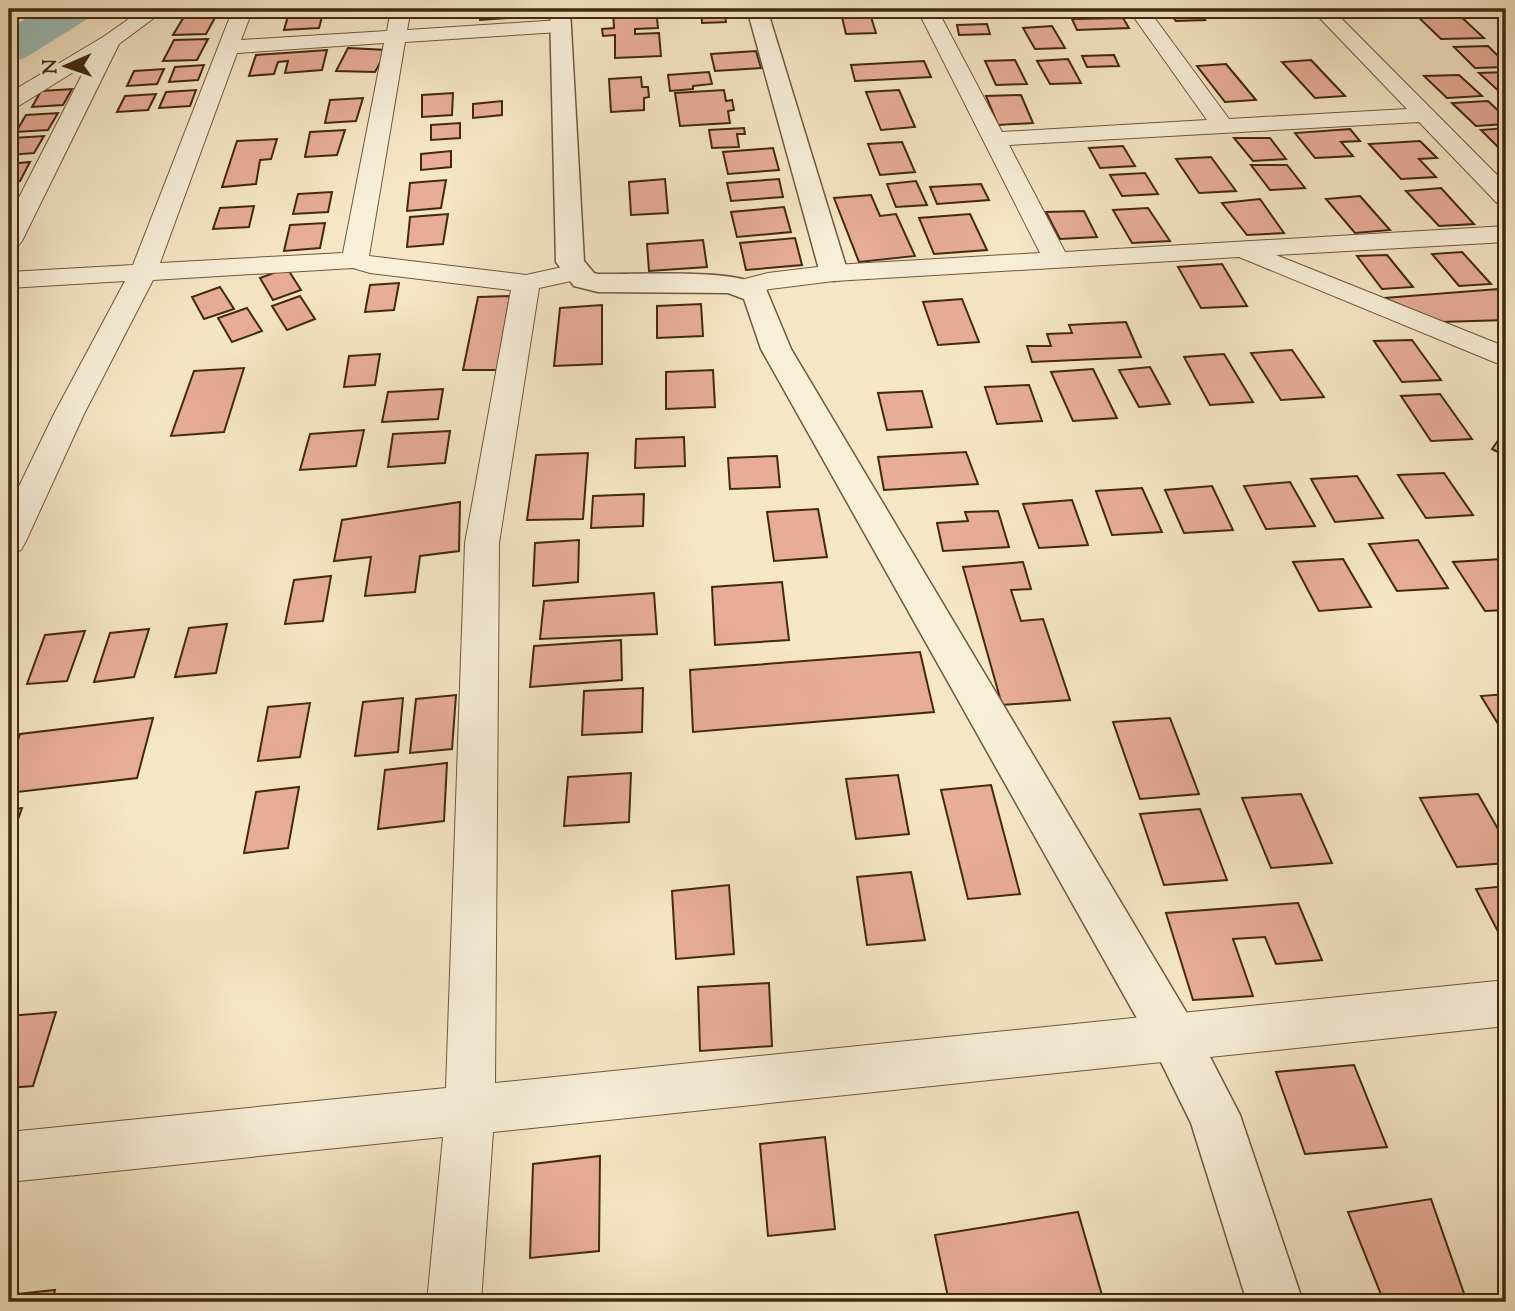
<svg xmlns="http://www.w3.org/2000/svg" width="1515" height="1311" font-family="'Sorts Mill Goudy',serif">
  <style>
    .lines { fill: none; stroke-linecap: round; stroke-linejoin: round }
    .river { fill: #9cbfb7; fill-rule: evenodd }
    .building { fill: #e8ad97; stroke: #432910; stroke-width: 2 }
    .minor-casing { stroke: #70583d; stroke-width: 2 }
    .tertiary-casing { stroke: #70583d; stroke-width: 3 }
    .minor { fill: #f8efd9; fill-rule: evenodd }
    .tertiary { fill: #f8efd9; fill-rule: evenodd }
  </style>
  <rect width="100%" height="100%" fill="#f5e6c5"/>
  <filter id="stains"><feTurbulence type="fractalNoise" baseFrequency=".00286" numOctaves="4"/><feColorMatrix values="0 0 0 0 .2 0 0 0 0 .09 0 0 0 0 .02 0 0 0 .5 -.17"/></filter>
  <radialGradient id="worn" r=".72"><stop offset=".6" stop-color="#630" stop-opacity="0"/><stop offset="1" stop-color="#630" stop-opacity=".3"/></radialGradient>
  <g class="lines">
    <polygon class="river" points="42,9 95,9 89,18 25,58 9,62 9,29"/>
  </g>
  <g class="building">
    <polygon points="290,9 324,9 319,28 284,30"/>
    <polygon points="480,9 505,9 506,18 480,20"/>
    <polygon points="656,9 658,28 635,29 635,34 659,33 661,56 615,58 615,35 603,36 602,29 614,28 613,10"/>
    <polygon points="701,9 724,9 726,22 702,23"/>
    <polygon points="1166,9 1196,9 1205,20 1176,21"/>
    <polygon points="1233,9 1263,9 1266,12 1237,13"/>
    <polygon points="1456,12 1484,38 1441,39 1414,13"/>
    <polygon points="217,14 206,34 173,35 185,15"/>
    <polygon points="842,17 871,17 876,33 846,34"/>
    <polygon points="1123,18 1129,28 1077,30 1072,19"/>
    <polygon points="987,24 990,34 959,35 957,25"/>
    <polygon points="1052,26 1065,48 1035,49 1023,28"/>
    <polygon points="208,39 197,60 163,61 174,40"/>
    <polygon points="1488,46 1506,64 1506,67 1475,68 1454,47"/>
    <polygon points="348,48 387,50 375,72 336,71"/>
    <polygon points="327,50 322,70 285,73 288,61 278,62 274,74 249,76 256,55"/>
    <polygon points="756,51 761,68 715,71 711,54"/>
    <polygon points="1114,55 1119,66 1087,67 1082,56"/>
    <polygon points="1068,59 1081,83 1050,84 1037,61"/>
    <polygon points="1015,60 1027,84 996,85 985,61"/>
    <polygon points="1311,60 1345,96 1315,98 1282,62"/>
    <polygon points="924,61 931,77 855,81 851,65"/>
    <polygon points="1226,64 1256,100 1225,102 1197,66"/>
    <polygon points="204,65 198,80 169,82 175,67"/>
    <polygon points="164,69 157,84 127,86 134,71"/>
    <polygon points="709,72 712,84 693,86 693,89 670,91 668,75"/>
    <polygon points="1506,72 1506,95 1503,95 1479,73"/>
    <polygon points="1459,75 1482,96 1447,98 1424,76"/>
    <polygon points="641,77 642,87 648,87 649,97 644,98 644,110 611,112 609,79"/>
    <polygon points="72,89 63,105 32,107 41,91"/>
    <polygon points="196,90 190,106 159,108 166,92"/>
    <polygon points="724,90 726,101 732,100 734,110 728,111 730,123 680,126 675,93"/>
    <polygon points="899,90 915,127 881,130 866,92"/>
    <polygon points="453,93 452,115 422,117 422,95"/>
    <polygon points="156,94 148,110 117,112 125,96"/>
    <polygon points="1021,95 1033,123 998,125 986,96"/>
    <polygon points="363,98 356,121 325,123 330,100"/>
    <polygon points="502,101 502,115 473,118 473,104"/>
    <polygon points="1488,101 1506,118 1506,124 1476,126 1452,103"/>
    <polygon points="58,113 48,130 16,132 26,115"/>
    <polygon points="460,123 460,138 431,140 431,125"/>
    <polygon points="744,128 745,134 737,134 739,147 712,148 709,130"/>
    <polygon points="1506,128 1506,155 1481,130"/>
    <polygon points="1350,129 1360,141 1341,142 1353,156 1315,158 1295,133"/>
    <polygon points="345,130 337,155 305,157 310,132"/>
    <polygon points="44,136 34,153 9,155 9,143 12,138"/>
    <polygon points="1234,138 1270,138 1286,159 1253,161"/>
    <polygon points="277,139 271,159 260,160 256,184 222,187 237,141"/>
    <polygon points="1420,141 1437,158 1419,159 1436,177 1401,179 1369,144"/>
    <polygon points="902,142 915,172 880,175 868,144"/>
    <polygon points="1123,146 1135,166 1100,168 1089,148"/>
    <polygon points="773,148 779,170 728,174 723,152"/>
    <polygon points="451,151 451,167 421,170 421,154"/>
    <polygon points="1211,157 1236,191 1199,193 1176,159"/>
    <polygon points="30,162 20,181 9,182 9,164"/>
    <polygon points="1251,165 1287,165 1305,188 1270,190"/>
    <polygon points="1145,173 1158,194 1122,196 1110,175"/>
    <polygon points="665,179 668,213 631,215 629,182"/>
    <polygon points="779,179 783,197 731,201 727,183"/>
    <polygon points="446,180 441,208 407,211 410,183"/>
    <polygon points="916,181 927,205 896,207 887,184"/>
    <polygon points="981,184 989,200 937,204 930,187"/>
    <polygon points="1441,188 1474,224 1439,226 1406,191"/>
    <polygon points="332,192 328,212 293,214 298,194"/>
    <polygon points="871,195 880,216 896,214 915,256 859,262 834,198"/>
    <polygon points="1360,196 1390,230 1355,233 1326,199"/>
    <polygon points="1260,199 1284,233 1247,235 1222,203"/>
    <polygon points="254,206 249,227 213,229 220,208"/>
    <polygon points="784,207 791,232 737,237 731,212"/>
    <polygon points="1148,208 1170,241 1132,243 1113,210"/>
    <polygon points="1084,211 1097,237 1060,239 1046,212"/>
    <polygon points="448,214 443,244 407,247 410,217"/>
    <polygon points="970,214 987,250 934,254 919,218"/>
    <polygon points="325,223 320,248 284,251 290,225"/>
    <polygon points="795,238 802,265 746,270 740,243"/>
    <polygon points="703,240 707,267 649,271 647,244"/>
    <polygon points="1462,252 1491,284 1459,286 1432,254"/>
    <polygon points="1387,255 1413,287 1382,289 1357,256"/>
    <polygon points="1222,264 1247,306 1201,308 1178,267"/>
    <polygon points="287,268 301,290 273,300 260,278"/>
    <polygon points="399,283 394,310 365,312 370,285"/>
    <polygon points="220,287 234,309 204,319 192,297"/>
    <polygon points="1498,289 1506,298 1506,320 1440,322 1384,298"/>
    <polygon points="300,296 315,319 287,330 272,306"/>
    <polygon points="510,296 497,370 463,370 478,297"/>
    <polygon points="962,299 979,342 938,345 923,302"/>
    <polygon points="701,304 703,336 657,338 657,306"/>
    <polygon points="602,305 602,364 554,366 560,308"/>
    <polygon points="247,308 262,331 232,342 218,318"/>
    <polygon points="1126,322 1141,357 1032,362 1027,346 1051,346 1047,334 1072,333 1069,325"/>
    <polygon points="1412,340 1441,380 1402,382 1374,341"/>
    <polygon points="1292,350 1324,397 1281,400 1251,353"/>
    <polygon points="380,354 375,385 344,387 349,356"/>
    <polygon points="1224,354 1253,402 1210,405 1184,357"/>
    <polygon points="1150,367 1170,404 1139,407 1119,370"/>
    <polygon points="244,368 224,432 171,436 194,371"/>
    <polygon points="1093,369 1117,418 1073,421 1051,372"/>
    <polygon points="713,370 715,407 666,409 666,372"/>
    <polygon points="1029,385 1042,421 997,424 985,387"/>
    <polygon points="443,389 438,419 382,422 388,392"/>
    <polygon points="922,391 932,427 887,430 878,393"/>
    <polygon points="1440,394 1472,439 1431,441 1401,396"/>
    <polygon points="1506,429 1506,456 1492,449"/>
    <polygon points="364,430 356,466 300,470 310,434"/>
    <polygon points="450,431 445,463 388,467 393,434"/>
    <polygon points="684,437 685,466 635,468 636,439"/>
    <polygon points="966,452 978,484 884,490 878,457"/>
    <polygon points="588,453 583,519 527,520 536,455"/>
    <polygon points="777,456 780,487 730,489 728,458"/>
    <polygon points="1444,473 1473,515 1426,518 1398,475"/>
    <polygon points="1357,476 1383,518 1335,522 1311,479"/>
    <polygon points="1290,482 1315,526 1266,529 1244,486"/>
    <polygon points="1212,486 1233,530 1184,533 1165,490"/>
    <polygon points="1142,488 1162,532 1112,535 1096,491"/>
    <polygon points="644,494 643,526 591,528 593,496"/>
    <polygon points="1072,500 1088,545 1039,548 1023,504"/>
    <polygon points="460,502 459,551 420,556 415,592 365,596 371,557 334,561 342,520"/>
    <polygon points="818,509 827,557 774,561 767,512"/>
    <polygon points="998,511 1009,547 943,551 937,523 968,521 965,512"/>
    <polygon points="579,540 578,582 533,586 535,543"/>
    <polygon points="1418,540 1448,588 1397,591 1369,544"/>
    <polygon points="1343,559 1371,607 1319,611 1293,562"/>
    <polygon points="1502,559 1506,565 1506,610 1485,611 1453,562"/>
    <polygon points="1023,562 1031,589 1011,590 1021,621 1043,619 1070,700 1002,705 963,567"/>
    <polygon points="331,576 323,621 285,624 294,580"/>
    <polygon points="782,582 789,640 715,645 712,587"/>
    <polygon points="654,593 657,634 540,639 544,601"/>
    <polygon points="227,624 216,673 175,677 189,628"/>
    <polygon points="149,629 134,677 94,682 110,633"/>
    <polygon points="85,631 67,681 27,684 45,635"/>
    <polygon points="621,640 622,680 530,687 534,646"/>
    <polygon points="920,652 934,712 693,732 690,670"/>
    <polygon points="643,688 642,732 582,735 584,691"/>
    <polygon points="1506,694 1506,737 1481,696"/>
    <polygon points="456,695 452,749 410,753 416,699"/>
    <polygon points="403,698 398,752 355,756 363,702"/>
    <polygon points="310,703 300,757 258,761 268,707"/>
    <polygon points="153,718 137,778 9,793 9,766 20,734"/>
    <polygon points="1170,718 1199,794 1140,799 1113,722"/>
    <polygon points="447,763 444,821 378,829 385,770"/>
    <polygon points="631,773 629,822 564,826 568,777"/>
    <polygon points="898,775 909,834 856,839 846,779"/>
    <polygon points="991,785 1020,894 968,899 941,790"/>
    <polygon points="299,787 288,848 244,853 256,792"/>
    <polygon points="1301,794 1332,863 1271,868 1242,798"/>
    <polygon points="1478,794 1506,843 1506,863 1457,867 1420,798"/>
    <polygon points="22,808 9,845 9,809"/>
    <polygon points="1200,809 1227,880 1164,885 1140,814"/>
    <polygon points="911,872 925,940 867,945 857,877"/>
    <polygon points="729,885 734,954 676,959 672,891"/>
    <polygon points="1506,886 1506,947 1476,889"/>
    <polygon points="1298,903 1322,960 1276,964 1265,937 1233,939 1253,996 1193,1000 1166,913"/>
    <polygon points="769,983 772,1046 700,1051 698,987"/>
    <polygon points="56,1012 33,1086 9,1088 9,1016"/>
    <polygon points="1354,1065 1387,1147 1305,1154 1276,1072"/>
    <polygon points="825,1137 835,1229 768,1236 760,1144"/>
    <polygon points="600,1156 599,1251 530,1258 533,1164"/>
    <polygon points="1431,1199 1467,1302 1384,1302 1348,1212"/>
    <polygon points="1078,1212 1104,1302 949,1302 935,1235"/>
    <polygon points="55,1290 52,1302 9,1302 9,1295"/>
  </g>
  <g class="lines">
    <g class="minor-casing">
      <g id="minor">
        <polygon points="143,9 166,9 119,44 22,241 18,246 9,249 9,217 88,63 17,107 9,109 9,93 103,37"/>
        <path d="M233,9H253L241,40L387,31L391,9H411L407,30L560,20L567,22L570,26L567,30L560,32L405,42L369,256L526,275L576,264L585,266L589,272L585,278L539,288L499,543L495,1083L1506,980V1026L493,1132L481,1302H427L443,1137L9,1182V1132L446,1088L465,543L511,290L370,273L353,268L153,280L84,414L26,541L21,550L9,554V507L54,414L125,281L9,288V272L133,265ZM384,43L343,253L160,263L237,53Z"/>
        <polygon points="917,9 937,9 1002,132 1207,120 1128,9 1148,9 1229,119 1407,109 1311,9 1332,9 1506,184 1506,205 1497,203 1419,122 1009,145 1065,252 1506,226 1506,242 1276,255 1506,347 1506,367 1239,257 834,281 770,289 747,295 737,293 734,287 737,281 768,273 834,265 1040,253"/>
        <polygon points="1494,9 1506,9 1506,16 1497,13"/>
      </g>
    </g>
    <g class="tertiary-casing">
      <g id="tertiary">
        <path d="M550,9H570L584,261L594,273L598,274C633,275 743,267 766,289L791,349L1191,1020L1240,1115L1303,1302H1247L1191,1123L1157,1054L761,349L744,299L728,293L598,292L574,286L556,262Z"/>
        <polygon points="747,9 767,9 848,273 844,279 834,281 824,279 820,273"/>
      </g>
    </g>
    <use href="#minor" class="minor"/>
    <use href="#tertiary" class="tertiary"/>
  </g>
  <rect width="1515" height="1311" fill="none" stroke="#f5e6c5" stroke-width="35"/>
  <rect x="10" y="10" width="1494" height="1290" fill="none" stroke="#432910" stroke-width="3.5"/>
  <rect x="18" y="18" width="1480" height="1276" fill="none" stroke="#432910" stroke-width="2"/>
  <g transform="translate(66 66) rotate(268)" stroke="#f8efd9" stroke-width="5" paint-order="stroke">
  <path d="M0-5L12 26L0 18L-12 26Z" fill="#432910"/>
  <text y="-10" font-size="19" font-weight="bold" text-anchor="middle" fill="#432910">N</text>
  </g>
  <rect width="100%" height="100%" filter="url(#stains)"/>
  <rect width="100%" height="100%" fill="url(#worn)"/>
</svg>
